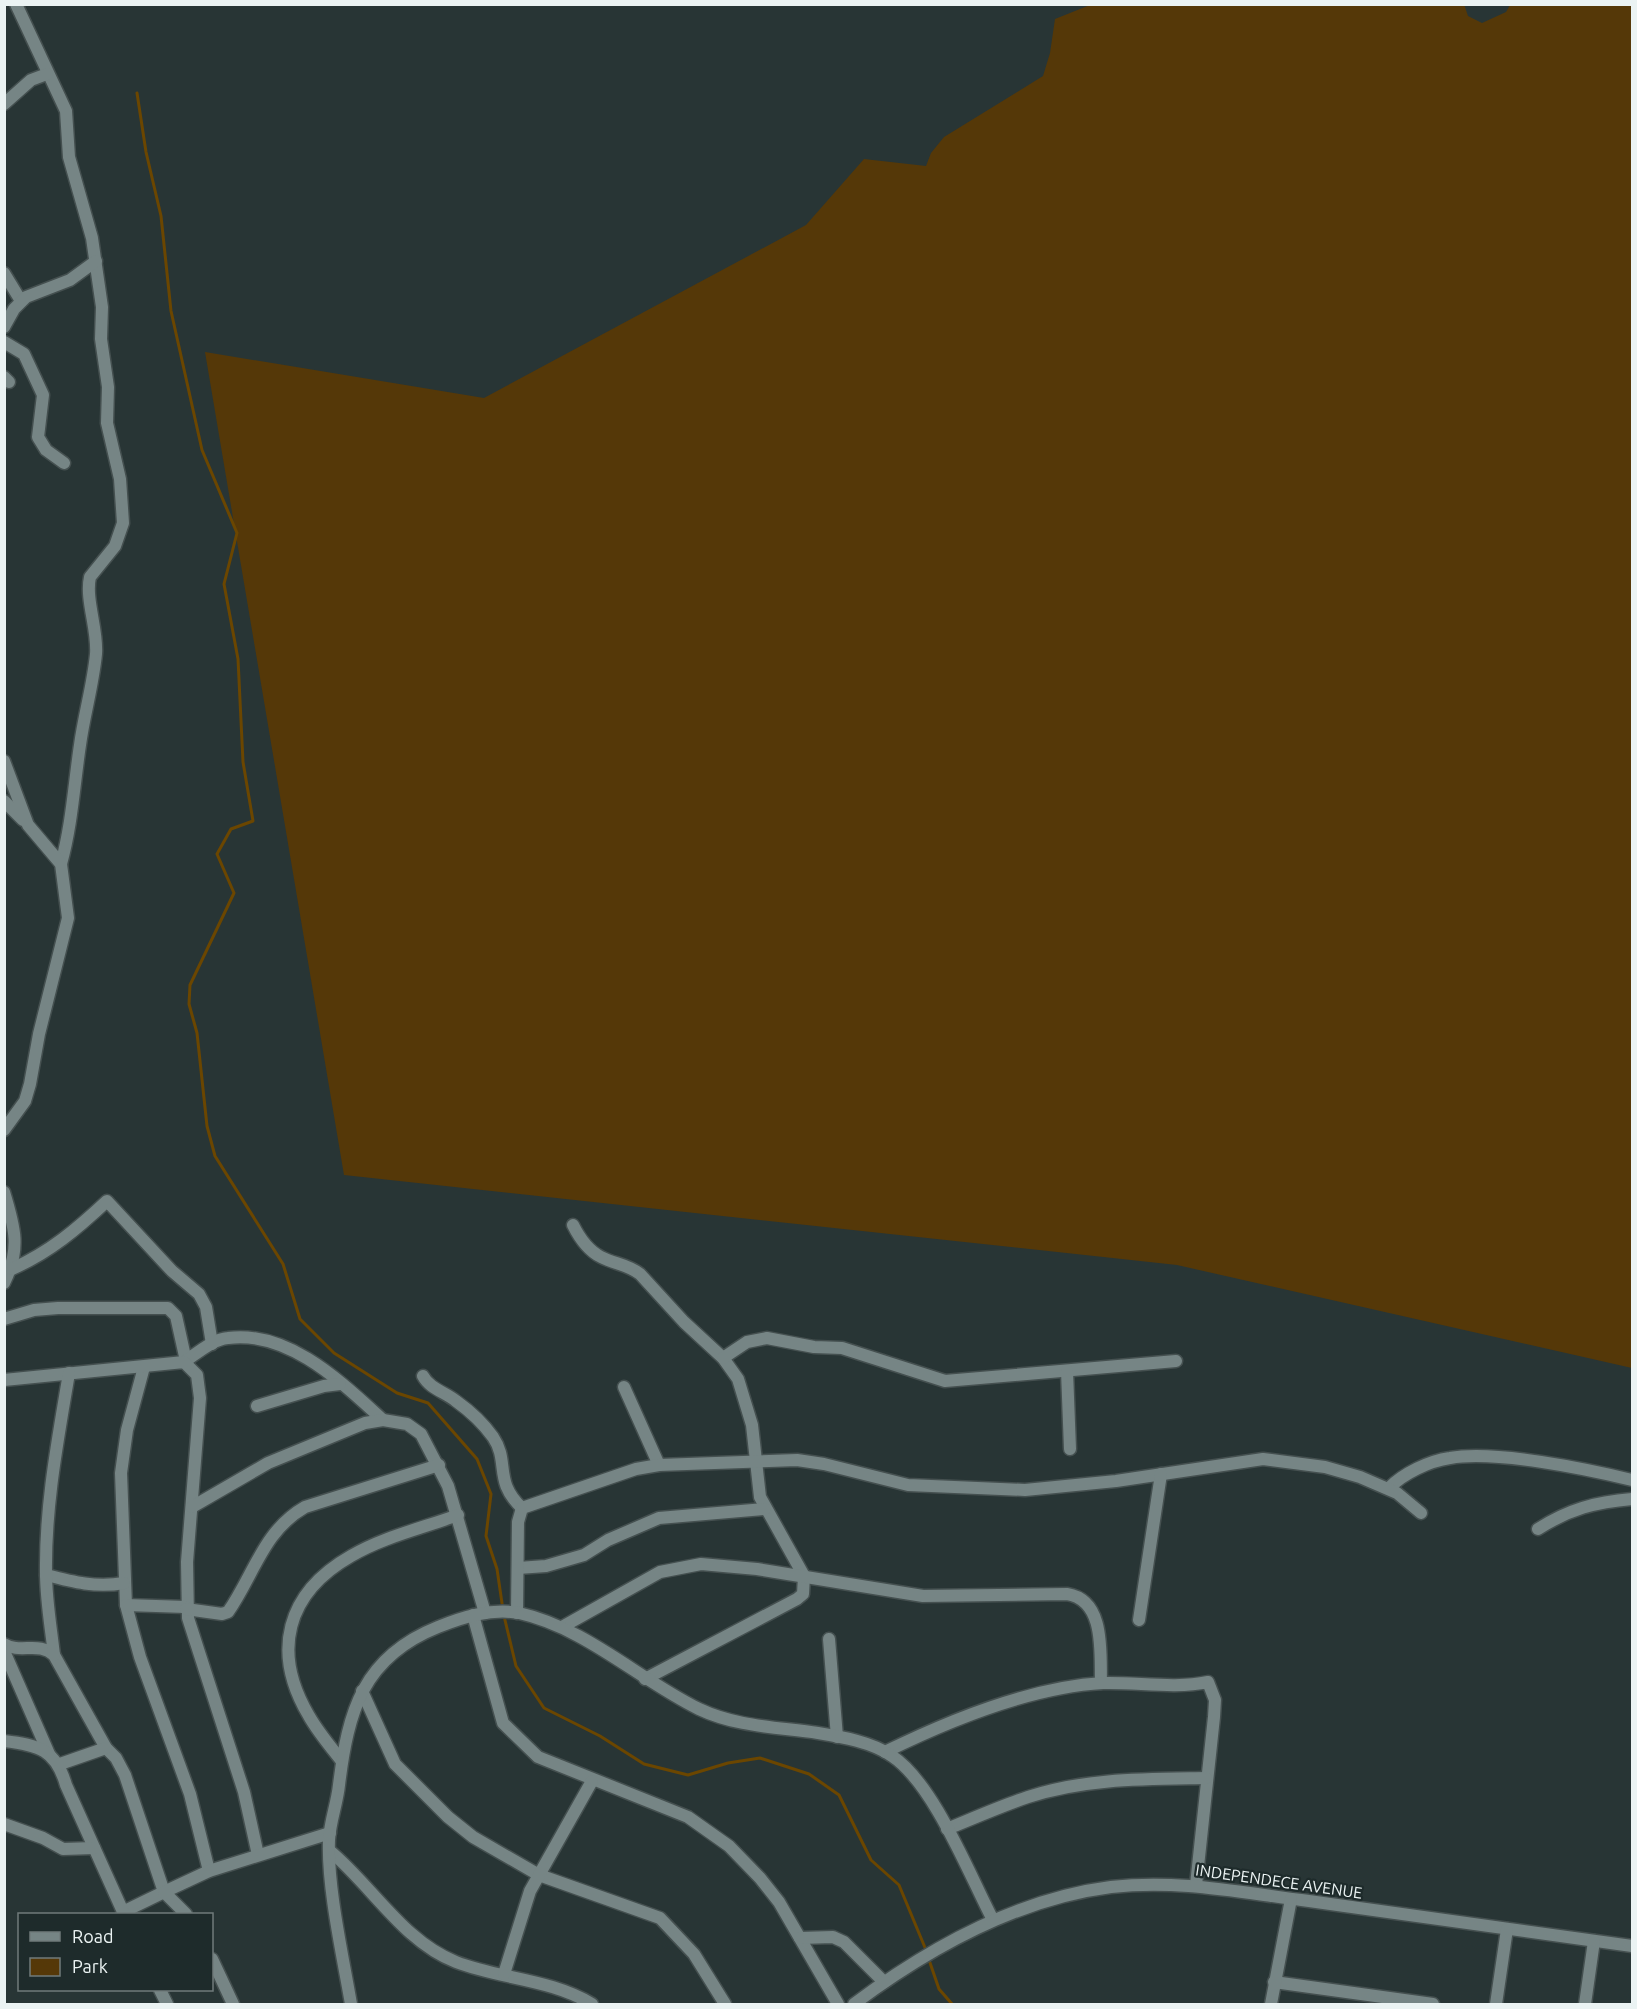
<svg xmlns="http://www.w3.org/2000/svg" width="1637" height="2009" font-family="Ubuntu,sans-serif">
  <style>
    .green { fill: #553808 }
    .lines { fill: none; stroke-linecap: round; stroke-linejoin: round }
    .stream { stroke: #6b4600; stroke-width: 3 }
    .street-casing { stroke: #455050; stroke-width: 15 }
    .street { stroke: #768585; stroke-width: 12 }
    .labels { text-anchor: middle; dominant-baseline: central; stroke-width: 4.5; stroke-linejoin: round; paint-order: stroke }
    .street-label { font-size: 16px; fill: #ebf3f3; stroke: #1e2b2b }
  </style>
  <rect width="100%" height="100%" fill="#283535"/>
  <polygon class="green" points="1464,4 1468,16 1482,23 1506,12 1510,5 1632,5 1632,1368 1177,1265 344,1175 205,352 484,398 806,225 864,159 926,166 931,153 944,137 1043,76 1050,53 1055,19 1090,5"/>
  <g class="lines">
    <g class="stream">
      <polyline points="137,93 146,152 161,216 171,311 202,450 237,533 224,584 238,659 243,762 253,821 231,829 217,854 234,893 190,985 189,1004 197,1033 207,1126 215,1156 283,1264 300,1319 334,1353 397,1393 428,1403 477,1459 491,1494 486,1536 497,1569 503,1610"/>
      <polyline points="504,1616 516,1666 544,1708 600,1736 644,1764 688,1775 728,1763 760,1758 809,1774 839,1795 871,1860 899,1885 926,1950"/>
      <polyline points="928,1957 939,1989 952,2004"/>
    </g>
    <g class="street-casing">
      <g id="street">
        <path d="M16,4L66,111L69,157L92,238L102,307L101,339L108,387L107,423L120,479L123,523L115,546L90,577C85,599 98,630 96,654C93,685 84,715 80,745C74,785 72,824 61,864"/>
        <polyline points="4,104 31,80 47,74"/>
        <polyline points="4,273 21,301"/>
        <polyline points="4,327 14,309 26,297 70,280 96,261"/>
        <polyline points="4,342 24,354 43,395 38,437 46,450 64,463"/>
        <polyline points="4,377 9,382"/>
        <polyline points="4,761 28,825 61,864 68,918 39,1034 30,1084 25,1101 4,1130"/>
        <polyline points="4,801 23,820"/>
        <path d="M4,1192C15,1228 21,1249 4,1283"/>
        <path d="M573,1225C579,1237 589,1251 601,1257C614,1264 627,1264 640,1274L684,1322L723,1358L738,1379L752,1425L760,1497L804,1576L803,1594L797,1599L645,1679"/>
        <path d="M12,1269C50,1252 77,1229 107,1201L172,1271L199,1294L206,1307L212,1344"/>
        <polyline points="4,1319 34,1310 58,1308 168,1308 176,1316 186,1361"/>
        <polyline points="723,1358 747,1342 767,1338 814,1347 842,1348 945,1381 1176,1361"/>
        <path d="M184,1362C196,1354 213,1339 228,1338C289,1330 342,1383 383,1420"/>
        <polyline points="144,1367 127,1430 121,1473 126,1605 140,1657 190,1794 209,1871"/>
        <polyline points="1067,1371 1070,1449"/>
        <path d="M423,1376C430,1389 445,1392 456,1401C470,1411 483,1423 493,1437C510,1462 493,1481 522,1508"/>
        <polyline points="4,1380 184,1362 197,1375 200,1398 187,1562 188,1618 244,1792 258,1855"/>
        <polyline points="624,1387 659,1465"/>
        <polyline points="257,1406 324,1386 340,1384"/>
        <path d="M1389,1488C1404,1473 1429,1461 1450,1458C1495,1450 1587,1469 1632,1480"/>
        <polyline points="192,1507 268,1463 365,1423 383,1420 407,1424 421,1434 448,1486 485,1613"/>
        <path d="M1538,1529C1569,1509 1596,1502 1632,1499"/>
        <polyline points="518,1568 546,1566 584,1555 608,1540 659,1518 765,1509"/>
        <path d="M46,1575C73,1582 96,1588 124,1583"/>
        <polyline points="126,1605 186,1607"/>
        <path d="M186,1609L222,1614L228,1612C254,1575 263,1531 305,1507L439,1465"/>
        <polyline points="517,1613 518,1522 522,1508 636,1469 659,1465 797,1460 824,1464 908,1485 1025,1490 1116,1481 1263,1459 1325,1467 1360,1477 1397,1493 1421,1513"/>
        <polyline points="473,1615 503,1723 538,1757 688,1817 729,1846 760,1878 779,1902 838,2004"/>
        <polyline points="1139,1620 1161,1474"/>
        <path d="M562,1627L660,1572L701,1564L757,1569L923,1596L1067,1594C1106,1600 1100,1654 1101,1683"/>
        <polyline points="829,1639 837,1737"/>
        <path d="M4,1644C20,1654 39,1641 54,1655L106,1748L116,1758L125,1775L164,1892L127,1910L124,1914"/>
        <polyline points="4,1651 49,1754"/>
        <path d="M54,1655C51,1628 46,1600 46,1573C45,1505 58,1439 69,1373"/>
        <polyline points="362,1691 395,1764 448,1817 473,1837 539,1875 660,1918 694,1954 725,2004"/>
        <path d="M4,1741C39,1745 56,1750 66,1785L124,1914"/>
        <path d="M885,1752C948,1721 1032,1687 1103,1683C1138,1682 1174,1689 1208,1682L1215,1700L1214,1717L1196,1885"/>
        <path d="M341,1760C330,1746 318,1732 309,1716C271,1652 286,1593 351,1556C383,1537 423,1528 458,1515"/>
        <polyline points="60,1764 106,1748"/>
        <polyline points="4,1824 43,1838 63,1849 94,1848"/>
        <path d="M947,1829C974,1818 1001,1806 1028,1797C1086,1778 1146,1779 1206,1778"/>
        <path d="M330,1851C372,1886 404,1942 456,1962C500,1979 551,1979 592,2004"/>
        <polyline points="186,1914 164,1892 209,1871 330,1833"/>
        <polyline points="800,1938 833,1937 844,1942 884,1982"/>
        <polyline points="212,1959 233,2004"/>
        <polyline points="504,1974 530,1891 592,1781"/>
        <polyline points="1274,1982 1433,2004"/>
        <polyline points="160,1990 167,2004"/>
        <path d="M351,2004C343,1957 327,1887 329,1840C330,1821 337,1804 339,1785C348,1711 363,1657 438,1627C463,1617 491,1608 519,1613C586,1628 638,1679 699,1709C737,1727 777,1727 818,1733C842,1737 872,1742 892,1756C934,1784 969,1874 993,1920"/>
        <path d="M854,2004C929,1948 1016,1899 1111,1887C1180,1879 1242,1893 1309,1901C1417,1916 1525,1932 1632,1946"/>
        <polyline points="1271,2004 1291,1899"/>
        <polyline points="1496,2004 1507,1929"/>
        <polyline points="1585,2004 1594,1941"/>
      </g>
    </g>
    <use href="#street" class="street"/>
  </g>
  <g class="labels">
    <g class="street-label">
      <text transform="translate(1279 1881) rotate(8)">INDEPENDECE AVENUE</text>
    </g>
  </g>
  <rect width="1637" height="2009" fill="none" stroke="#ebf3f3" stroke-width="12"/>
  <rect x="18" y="1913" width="195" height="78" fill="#1e2b2b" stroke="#707b7b" stroke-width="1.5"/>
  <rect x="30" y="1932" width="30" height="9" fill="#768585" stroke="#707b7b" stroke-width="1.5"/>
  <text x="72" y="1943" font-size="18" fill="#ebf3f3">Road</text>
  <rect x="30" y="1958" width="30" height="18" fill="#553808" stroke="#707b7b" stroke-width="1.5"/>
  <text x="72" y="1973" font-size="18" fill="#ebf3f3">Park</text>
</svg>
